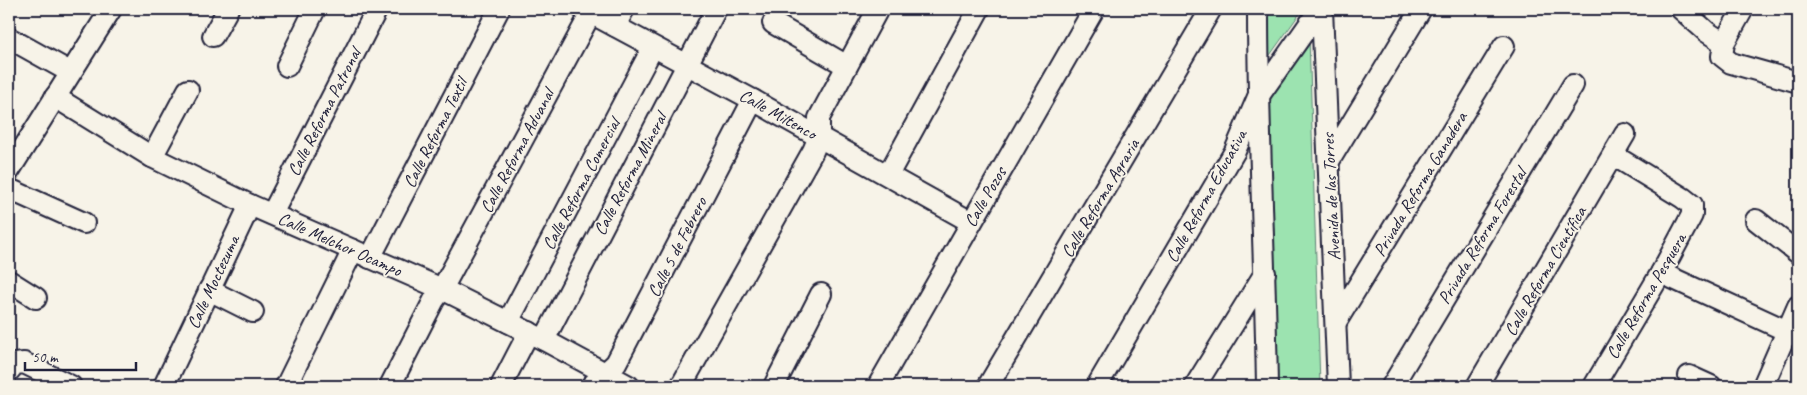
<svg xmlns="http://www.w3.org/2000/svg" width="1807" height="395" font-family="Caveat,sans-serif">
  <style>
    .green { fill: #9ce3b0; stroke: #5f8276 }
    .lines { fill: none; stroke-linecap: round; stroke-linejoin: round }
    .minor-casing { stroke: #22223b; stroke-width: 24 }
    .minor { stroke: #f7f3e8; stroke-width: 20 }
    .labels { text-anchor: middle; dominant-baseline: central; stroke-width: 4; stroke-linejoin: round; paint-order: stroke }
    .street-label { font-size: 18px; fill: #22223b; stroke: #f7f3e8 }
  </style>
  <rect width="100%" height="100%" fill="#f7f3e8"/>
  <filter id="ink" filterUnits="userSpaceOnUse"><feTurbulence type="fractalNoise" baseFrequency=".02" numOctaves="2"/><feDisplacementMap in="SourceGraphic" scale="10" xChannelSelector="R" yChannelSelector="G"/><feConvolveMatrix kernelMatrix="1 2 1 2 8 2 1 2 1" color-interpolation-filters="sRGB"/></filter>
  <g filter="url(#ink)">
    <g class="green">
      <polygon points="1261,9 1303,9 1260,69"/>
      <polygon points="1309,36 1320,386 1276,386 1263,101"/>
    </g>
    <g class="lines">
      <g class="minor-casing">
        <g id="minor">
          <polyline points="583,9 753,100 971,222"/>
          <path d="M1258,9C1258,135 1265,260 1267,386"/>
          <polyline points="1322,9 1338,386"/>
          <polyline points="1681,9 1707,32 1724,43"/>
          <polyline points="1743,9 1724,43 1722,56 1731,63 1798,82"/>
          <polyline points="773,23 847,66"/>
          <polyline points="615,26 624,9"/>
          <polyline points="213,36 228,9"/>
          <polyline points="9,38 70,72"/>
          <polyline points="287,66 315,9"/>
          <polyline points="55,97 152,157 250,205 442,289 544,340 629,386"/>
          <polyline points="152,157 188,90"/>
          <polyline points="1329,161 1421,9"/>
          <polyline points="9,171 111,9"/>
          <polyline points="888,175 979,9"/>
          <polyline points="9,189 84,223"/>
          <polyline points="272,214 377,9"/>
          <polyline points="1756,220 1798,253"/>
          <polyline points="370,258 499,9"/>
          <polyline points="1661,273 1798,336"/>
          <polyline points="9,281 36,298"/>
          <polyline points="209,290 253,312"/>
          <polyline points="508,322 653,47"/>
          <polyline points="1336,322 1504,46"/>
          <polyline points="544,340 716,9"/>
          <polyline points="9,371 15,364 24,363 71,386"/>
          <polyline points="1689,376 1711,386"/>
          <polyline points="164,386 250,205"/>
          <polyline points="286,386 353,250"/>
          <polyline points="390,386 434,300 442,289 591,13"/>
          <polyline points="501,386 529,332"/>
          <polyline points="591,386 616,363 753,100"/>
          <polyline points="681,386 813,151 819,137 819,118 878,9"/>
          <polyline points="774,386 821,294"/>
          <polyline points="878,386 1094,9"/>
          <polyline points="988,386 1211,9"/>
          <polyline points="1097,386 1235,151 1258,97 1320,9"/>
          <polyline points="1195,386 1265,273"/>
          <polyline points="1392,386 1573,85"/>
          <polyline points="1477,386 1625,134"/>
          <polyline points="1594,386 1661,273 1692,215 1692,205 1683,198 1613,155"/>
          <polyline points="1763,386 1798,306"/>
        </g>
      </g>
      <use href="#minor" class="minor"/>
    </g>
  </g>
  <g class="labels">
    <g class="street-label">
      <text transform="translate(324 112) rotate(-63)">Calle Reforma Patronal</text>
      <text transform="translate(778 114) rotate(29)">Calle Miltenco</text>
      <text transform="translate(435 133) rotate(-63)">Calle Reforma Textil</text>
      <text transform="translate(517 151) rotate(-62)">Calle Reforma Aduanal</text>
      <text transform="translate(630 174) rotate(-62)">Calle Reforma Mineral</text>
      <text transform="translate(581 184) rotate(-62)">Calle Reforma Comercial</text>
      <text transform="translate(1420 184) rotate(-59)">Privada Reforma Ganadera</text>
      <text transform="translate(1206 196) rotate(-61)">Calle Reforma Educativa</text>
      <text transform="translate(985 197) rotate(-60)">Calle Pozos</text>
      <text transform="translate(1331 197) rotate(-93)">Avenida de las Torres</text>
      <text transform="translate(1100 198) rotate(-59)">Calle Reforma Agraria</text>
      <text transform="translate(1482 236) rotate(-59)">Privada Reforma Forestal</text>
      <text transform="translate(340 244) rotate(24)">Calle Melchor Ocampo</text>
      <text transform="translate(677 247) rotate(-63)">Calle 5 de Febrero</text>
      <text transform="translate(1545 271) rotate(-60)">Calle Reforma Científica</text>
      <text transform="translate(213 282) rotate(-65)">Calle Moctezuma</text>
      <text transform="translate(1646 296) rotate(-60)">Calle Reforma Pesquera</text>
    </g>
  </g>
  <rect width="1807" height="395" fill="none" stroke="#f7f3e8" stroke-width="30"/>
  <rect x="15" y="15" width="1777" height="365" fill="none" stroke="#22223b" stroke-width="2" filter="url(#ink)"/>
  <path d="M25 362v8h111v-8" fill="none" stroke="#22223b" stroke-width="2.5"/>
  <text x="32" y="362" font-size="15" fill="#22223b" stroke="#f7f3e8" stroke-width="4" paint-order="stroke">50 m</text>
</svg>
